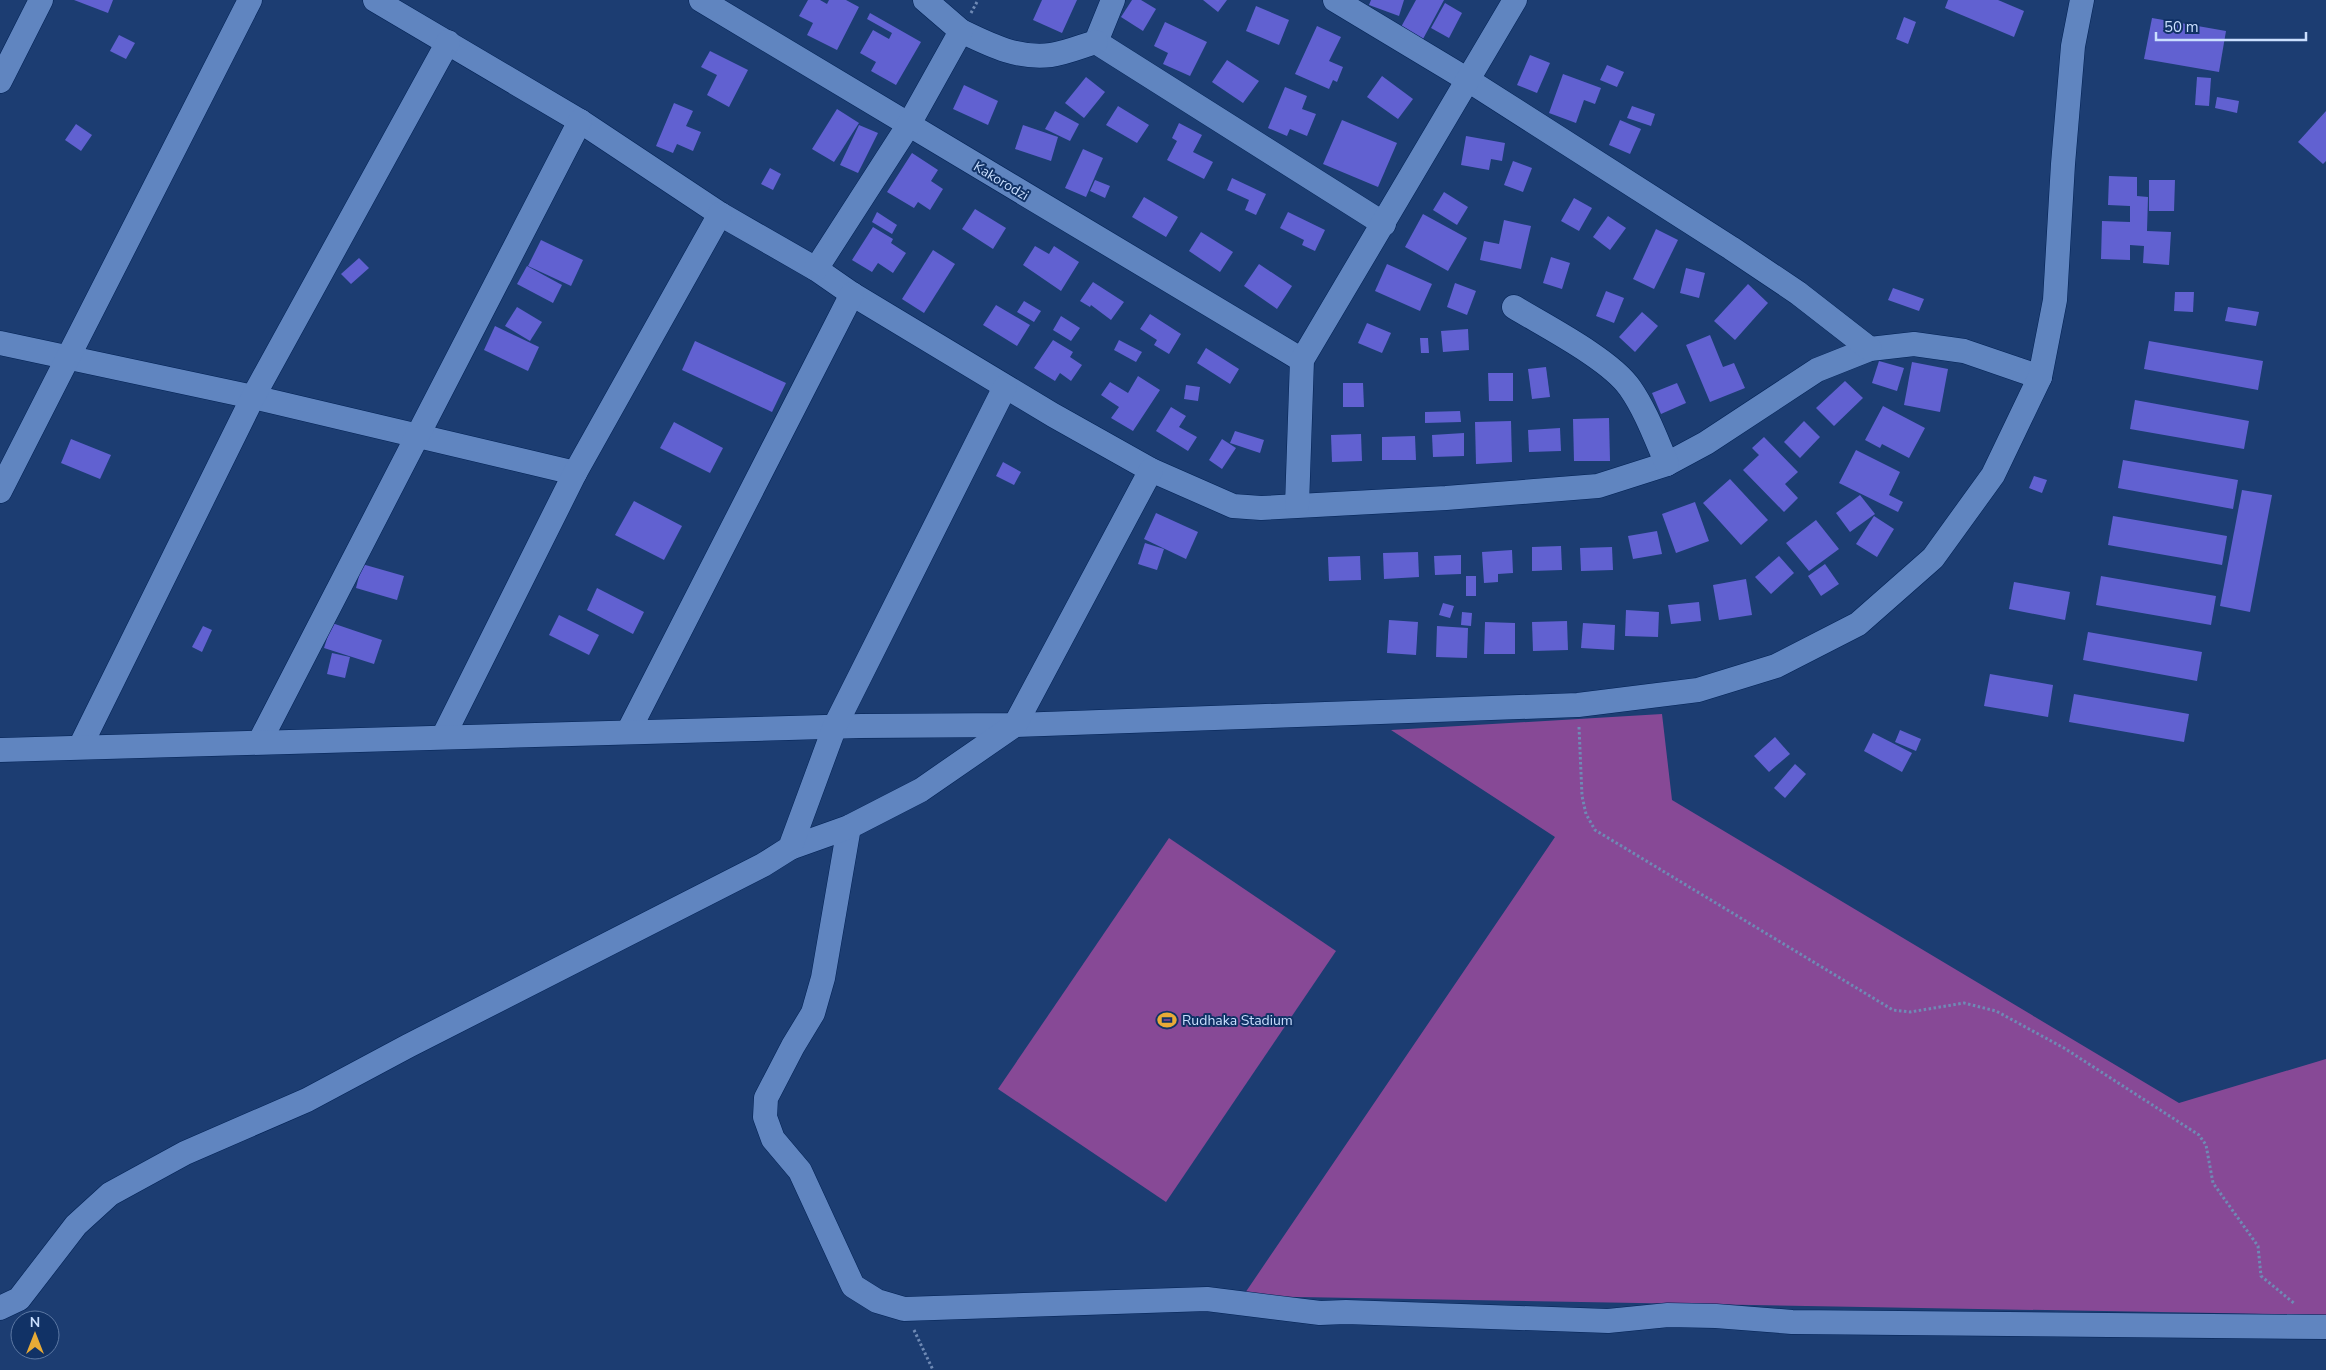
<svg xmlns="http://www.w3.org/2000/svg" width="2326" height="1370" font-family="'Nunito Sans',sans-serif">
  <style>
    .green { fill: #874996 }
    .building { fill: #6161d1 }
    .lines { fill: none; stroke-linecap: round; stroke-linejoin: round }
    .minor-casing { stroke: #022255; stroke-width: 25 }
    .path { stroke: #6f8ab5; stroke-width: 3; stroke-dasharray: 2.5 2.5; stroke-linecap: butt }
    .minor { stroke: #6085c0; stroke-width: 24 }
    .labels { text-anchor: middle; dominant-baseline: central; stroke-width: 4; stroke-linejoin: round; paint-order: stroke }
    .street-label { font-size: 14px; fill: #cadfff; stroke: #113266 }
    .poi-label { font-size: 14px; fill: #cadfff; stroke: #113266; text-anchor: start }
  </style>
  <rect width="100%" height="100%" fill="#1c3d72"/>
  <g class="green">
    <polygon points="1662,714 1672,800 2179,1103 2326,1059 2326,1315 1243,1296 1555,837 1391,730"/>
    <polygon points="1169,838 1336,951 1166,1202 998,1089"/>
  </g>
  <g class="building">
    <polygon points="74,0 113,0 108,13"/>
    <polygon points="808,0 820,0 827,4 829,0 846,0 859,7 837,50 807,35 813,23 799,16"/>
    <polygon points="1042,0 1077,0 1062,33 1033,20"/>
    <polygon points="1132,0 1141,0 1156,9 1143,31 1121,17"/>
    <polygon points="1203,0 1227,0 1218,12"/>
    <polygon points="1371,0 1404,0 1399,16 1369,5"/>
    <polygon points="1416,0 1444,0 1423,39 1401,27"/>
    <polygon points="1948,0 1998,0 2024,11 2014,37 1945,8"/>
    <polygon points="1445,3 1462,13 1449,38 1431,28"/>
    <polygon points="1256,6 1289,20 1279,45 1246,31"/>
    <polygon points="870,13 921,42 896,85 871,71 876,62 860,53 873,30 889,39 892,33 867,19"/>
    <polygon points="1904,17 1916,22 1908,44 1896,39"/>
    <polygon points="2152,18 2226,31 2219,72 2144,59"/>
    <polygon points="1165,22 1207,42 1190,76 1163,64 1168,53 1154,46"/>
    <polygon points="1317,26 1341,37 1329,61 1343,67 1337,82 1333,80 1329,89 1295,74"/>
    <polygon points="119,35 135,43 126,59 110,51"/>
    <polygon points="710,51 748,70 729,107 707,95 717,75 701,67"/>
    <polygon points="1530,55 1550,63 1537,93 1517,85"/>
    <polygon points="1227,60 1259,81 1243,103 1212,82"/>
    <polygon points="1607,65 1624,72 1617,87 1600,80"/>
    <polygon points="1563,74 1601,88 1595,104 1584,100 1576,123 1549,113"/>
    <polygon points="1382,76 1413,99 1398,119 1367,97"/>
    <polygon points="1086,77 1105,92 1084,118 1065,103"/>
    <polygon points="2197,77 2211,78 2209,106 2195,105"/>
    <polygon points="964,85 998,101 988,125 953,109"/>
    <polygon points="1285,87 1307,96 1302,109 1316,114 1307,136 1290,129 1287,136 1268,128"/>
    <polygon points="2217,97 2239,101 2237,113 2215,108"/>
    <polygon points="674,103 693,111 686,126 701,132 693,151 677,144 673,153 656,146"/>
    <polygon points="1118,106 1149,125 1137,143 1106,125"/>
    <polygon points="1632,106 1655,114 1651,126 1627,118"/>
    <polygon points="837,109 859,123 834,162 812,149"/>
    <polygon points="1055,111 1079,124 1070,141 1045,129"/>
    <polygon points="2326,111 2326,161 2323,164 2298,142"/>
    <polygon points="1342,120 1397,143 1378,187 1323,164"/>
    <polygon points="1620,120 1641,129 1630,154 1609,145"/>
    <polygon points="1179,123 1202,135 1193,152 1213,162 1204,179 1167,160 1177,141 1172,138"/>
    <polygon points="76,124 92,135 81,151 65,140"/>
    <polygon points="859,125 878,133 858,173 840,165"/>
    <polygon points="1023,125 1058,137 1051,161 1015,149"/>
    <polygon points="1466,136 1505,143 1502,161 1491,159 1489,170 1461,165"/>
    <polygon points="1083,149 1103,158 1086,197 1065,188"/>
    <polygon points="912,153 938,170 931,181 943,189 930,210 918,202 914,208 887,192"/>
    <polygon points="1513,161 1532,168 1523,192 1504,185"/>
    <polygon points="770,168 781,174 773,190 761,184"/>
    <polygon points="2109,176 2137,177 2137,196 2148,197 2147,231 2171,232 2169,265 2143,263 2144,246 2130,245 2130,260 2101,259 2102,221 2130,222 2130,206 2108,205"/>
    <polygon points="1232,178 1266,194 1256,215 1245,210 1249,200 1227,190"/>
    <polygon points="1095,180 1110,186 1105,198 1090,191"/>
    <polygon points="2149,180 2175,180 2174,211 2149,211"/>
    <polygon points="1444,192 1468,207 1457,225 1433,210"/>
    <polygon points="1144,197 1178,217 1166,237 1132,217"/>
    <polygon points="1574,198 1592,208 1579,231 1561,221"/>
    <polygon points="975,209 1006,228 993,249 962,229"/>
    <polygon points="877,212 897,225 892,234 872,222"/>
    <polygon points="1288,212 1325,230 1315,251 1302,245 1304,240 1280,228"/>
    <polygon points="1423,214 1467,238 1448,271 1405,247"/>
    <polygon points="1608,216 1626,228 1610,250 1593,237"/>
    <polygon points="1504,220 1531,226 1521,269 1480,260 1484,241 1499,244"/>
    <polygon points="873,227 893,239 891,243 906,253 893,273 878,263 872,272 852,260"/>
    <polygon points="1656,229 1678,240 1654,289 1633,279"/>
    <polygon points="1201,232 1233,252 1220,272 1189,251"/>
    <polygon points="541,240 583,260 571,286 528,266"/>
    <polygon points="1035,246 1049,254 1054,246 1079,262 1061,291 1023,265"/>
    <polygon points="933,250 955,264 924,313 902,299"/>
    <polygon points="1551,257 1570,263 1562,289 1543,283"/>
    <polygon points="359,258 369,268 351,284 341,274"/>
    <polygon points="1259,264 1292,286 1277,309 1244,286"/>
    <polygon points="1387,264 1432,284 1420,311 1375,291"/>
    <polygon points="527,266 562,285 553,303 517,284"/>
    <polygon points="1686,268 1705,273 1699,298 1680,293"/>
    <polygon points="1093,282 1124,302 1111,320 1091,305 1090,307 1080,301"/>
    <polygon points="1455,283 1476,291 1467,315 1447,307"/>
    <polygon points="1748,284 1768,303 1735,340 1714,321"/>
    <polygon points="1893,288 1924,299 1919,311 1888,300"/>
    <polygon points="1606,291 1624,298 1614,323 1596,316"/>
    <polygon points="2175,292 2194,292 2193,312 2174,311"/>
    <polygon points="1024,301 1041,311 1034,322 1017,312"/>
    <polygon points="996,305 1030,325 1017,346 983,325"/>
    <polygon points="517,307 542,322 530,341 505,326"/>
    <polygon points="2228,307 2259,312 2256,326 2225,321"/>
    <polygon points="1642,312 1658,326 1635,352 1619,337"/>
    <polygon points="1150,314 1181,334 1169,354 1154,345 1157,340 1140,329"/>
    <polygon points="1061,316 1080,328 1071,341 1053,330"/>
    <polygon points="1367,323 1391,333 1382,353 1358,343"/>
    <polygon points="495,326 539,347 528,371 484,350"/>
    <polygon points="1468,329 1469,350 1443,352 1441,331"/>
    <polygon points="1710,335 1723,367 1734,363 1745,388 1710,402 1686,345"/>
    <polygon points="1420,338 1428,338 1429,353 1421,353"/>
    <polygon points="1053,340 1073,352 1070,357 1082,365 1071,381 1060,373 1055,381 1034,368"/>
    <polygon points="1119,340 1142,352 1136,362 1114,350"/>
    <polygon points="695,341 786,383 772,412 682,370"/>
    <polygon points="2149,341 2263,361 2258,390 2144,369"/>
    <polygon points="1206,348 1239,369 1230,384 1197,363"/>
    <polygon points="1879,361 1904,368 1897,391 1872,383"/>
    <polygon points="1912,362 1948,369 1940,412 1904,405"/>
    <polygon points="1546,367 1550,397 1532,399 1528,369"/>
    <polygon points="1488,373 1513,373 1513,401 1489,401"/>
    <polygon points="1138,376 1160,390 1133,431 1111,418 1119,407 1101,395 1110,382 1128,393"/>
    <polygon points="1845,381 1863,398 1834,426 1816,408"/>
    <polygon points="1343,383 1363,383 1364,407 1343,407"/>
    <polygon points="1677,383 1686,403 1661,414 1652,393"/>
    <polygon points="1186,385 1200,387 1198,401 1184,399"/>
    <polygon points="2135,400 2249,421 2244,449 2130,429"/>
    <polygon points="1883,406 1925,428 1909,458 1882,444 1880,448 1865,440"/>
    <polygon points="1171,407 1186,416 1179,427 1197,437 1188,451 1156,431"/>
    <polygon points="1460,411 1461,422 1425,423 1425,412"/>
    <polygon points="1609,418 1610,461 1574,461 1573,419"/>
    <polygon points="1511,421 1512,462 1476,464 1475,422"/>
    <polygon points="1804,421 1820,437 1800,458 1784,442"/>
    <polygon points="674,422 723,448 710,473 660,448"/>
    <polygon points="1560,428 1561,451 1529,452 1528,430"/>
    <polygon points="1235,431 1264,440 1260,453 1230,443"/>
    <polygon points="1464,433 1464,456 1433,457 1432,435"/>
    <polygon points="1361,434 1362,461 1332,462 1331,435"/>
    <polygon points="1415,436 1416,460 1382,460 1382,437"/>
    <polygon points="1764,437 1798,472 1785,484 1798,498 1784,512 1743,470 1759,455 1752,448"/>
    <polygon points="71,439 111,455 100,479 61,463"/>
    <polygon points="1222,439 1236,448 1222,469 1209,460"/>
    <polygon points="1856,450 1900,472 1889,495 1903,502 1898,512 1839,483"/>
    <polygon points="2123,460 2238,480 2233,509 2118,488"/>
    <polygon points="1003,462 1021,472 1014,485 996,476"/>
    <polygon points="2034,476 2047,480 2042,493 2029,488"/>
    <polygon points="1730,479 1768,520 1741,545 1703,503"/>
    <polygon points="2242,490 2272,495 2250,612 2220,606"/>
    <polygon points="1860,495 1875,514 1850,532 1836,513"/>
    <polygon points="634,501 682,526 664,560 615,535"/>
    <polygon points="1695,502 1709,541 1676,553 1662,514"/>
    <polygon points="1156,513 1198,532 1186,559 1144,539"/>
    <polygon points="1874,516 1894,529 1877,557 1856,544"/>
    <polygon points="2113,516 2227,536 2222,565 2108,545"/>
    <polygon points="1816,520 1839,549 1809,571 1786,543"/>
    <polygon points="1657,531 1662,554 1633,559 1628,536"/>
    <polygon points="1145,543 1164,549 1157,570 1138,564"/>
    <polygon points="1561,546 1562,570 1532,571 1532,547"/>
    <polygon points="1612,547 1613,570 1581,571 1580,548"/>
    <polygon points="1512,550 1513,573 1498,574 1498,582 1484,583 1482,552"/>
    <polygon points="1418,552 1419,577 1384,579 1383,553"/>
    <polygon points="1461,555 1461,574 1435,575 1434,556"/>
    <polygon points="1360,556 1361,580 1329,581 1328,557"/>
    <polygon points="1779,556 1794,573 1771,594 1755,577"/>
    <polygon points="362,564 404,576 397,600 356,588"/>
    <polygon points="1825,564 1839,584 1821,596 1808,576"/>
    <rect x="1466" y="576" width="10" height="20"/>
    <polygon points="2101,576 2216,596 2211,625 2096,605"/>
    <polygon points="1746,579 1752,615 1719,620 1713,585"/>
    <polygon points="2014,582 2070,592 2065,620 2009,609"/>
    <polygon points="597,588 644,612 633,634 587,610"/>
    <polygon points="1699,602 1701,621 1671,624 1668,605"/>
    <polygon points="1443,603 1454,606 1450,618 1439,615"/>
    <polygon points="1626,610 1659,612 1658,637 1625,636"/>
    <polygon points="1462,612 1472,613 1471,626 1461,625"/>
    <polygon points="559,615 599,635 589,655 549,635"/>
    <polygon points="1389,620 1418,622 1416,655 1387,653"/>
    <polygon points="1567,621 1568,650 1533,651 1532,622"/>
    <polygon points="1485,622 1515,623 1515,654 1484,654"/>
    <polygon points="332,623 382,640 374,664 324,648"/>
    <polygon points="1583,623 1615,625 1614,650 1581,648"/>
    <polygon points="203,626 212,630 202,652 192,647"/>
    <polygon points="1437,626 1468,628 1467,658 1436,657"/>
    <polygon points="2088,632 2202,652 2197,681 2083,660"/>
    <polygon points="332,653 350,657 345,678 327,674"/>
    <polygon points="1990,674 2053,685 2048,717 1984,706"/>
    <polygon points="2074,694 2189,714 2184,742 2069,722"/>
    <polygon points="1900,730 1921,739 1916,751 1895,742"/>
    <polygon points="1873,733 1912,753 1902,772 1864,751"/>
    <polygon points="1775,737 1790,754 1769,772 1754,756"/>
    <polygon points="1795,764 1806,774 1785,798 1774,788"/>
  </g>
  <g class="lines">
    <g class="minor-casing">
      <g id="minor">
        <polyline points="375,0 580,121 720,214 816,269 852,294 1053,415 1151,470 1233,506 1261,508 1446,498 1598,486 1667,464 1706,443 1817,370 1870,349 1914,344 1964,351 2040,377"/>
        <polyline points="701,0 1302,360"/>
        <polyline points="1113,0 1096,42 1384,224"/>
        <polyline points="1335,0 1468,80 1731,248 1798,293 1870,349"/>
        <path d="M961,31C990,45 1017,59 1051,55C1066,53 1082,46 1096,42"/>
        <polyline points="0,81 41,0"/>
        <polyline points="816,269 908,126 961,31 925,0"/>
        <path d="M1514,307C1545,326 1610,359 1630,388C1646,411 1656,439 1667,464"/>
        <polyline points="0,343 253,397 575,473"/>
        <polyline points="0,491 250,0"/>
        <polyline points="1297,505 1302,360 1515,0"/>
        <polyline points="628,732 852,294"/>
        <polyline points="443,737 575,473 720,214"/>
        <polyline points="260,741 580,121"/>
        <polyline points="80,747 253,397 448,42"/>
        <polyline points="0,750 861,726 1015,725 1578,705 1698,690 1776,666 1858,624 1933,558 1993,475 2040,377 2055,300 2063,164 2073,46 2082,0"/>
        <polyline points="849,827 823,978 813,1013 793,1046 766,1098 765,1117 773,1139 800,1171 853,1286 877,1301 904,1309 1207,1299 1320,1313 1346,1312 1608,1321 1668,1315 1716,1316 1792,1322 2326,1327"/>
        <polyline points="790,848 849,827 921,790 1015,725 1151,470"/>
        <polyline points="0,1308 19,1299 76,1225 110,1194 185,1153 307,1100 408,1046 763,865 790,848 835,726 1005,387"/>
      </g>
    </g>
    <g class="path">
      <polyline points="971,13 978,0"/>
      <polyline points="1579,727 1582,796 1586,814 1595,830 1893,1010 1910,1012 1964,1003 1996,1011 2064,1048 2199,1135 2206,1145 2213,1183 2258,1246 2261,1276 2295,1304"/>
      <polyline points="914,1330 933,1370"/>
    </g>
    <use href="#minor" class="minor"/>
  </g>
  <defs>
    <g id="stadium-bare" transform="scale(1.5)"><path d="M0-5a6.5 5 0 1 0 0 10a6.5 5 0 1 0 0-10ZM-3.5-1.8h7v3.6h-7Z" fill="#e8ab37" stroke="#113266" stroke-width="2.5" paint-order="stroke"/></g>
  </defs>
  <g fill-rule="evenodd">
    <use href="#stadium-bare" x="1167" y="1020"/>
  </g>
  <g class="labels">
    <g class="street-label">
      <text transform="translate(1001 181) rotate(31)">Kakorodzi</text>
    </g>
    <g class="poi-label">
      <text x="1182" y="1020">Rudhaka Stadium</text>
    </g>
  </g>
  <g transform="translate(35 1335)"><circle r="24" fill="#113266" stroke="#5b77a3"/>
  <path d="M0-4L9 19L0 12L-9 19Z" fill="#e8ab37"/>
  <text y="-8" font-size="14" font-weight="bold" text-anchor="middle" fill="#cadfff">N</text>
  </g>
  <path d="M2156 32v8h150v-8" fill="none" stroke="#cadfff" stroke-width="2.5"/>
  <text x="2164" y="32" font-size="15" fill="#cadfff" stroke="#113266" stroke-width="4" paint-order="stroke">50 m</text>
</svg>
